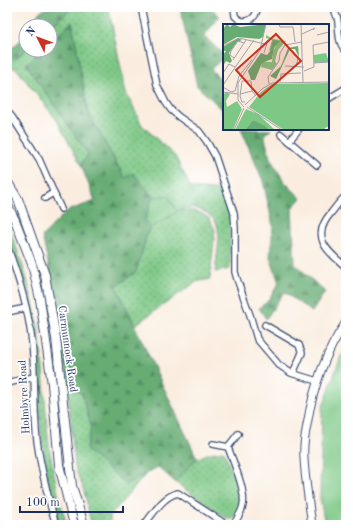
<svg xmlns="http://www.w3.org/2000/svg" width="353" height="532" font-family="'Old Standard TT',serif">
  <style>
    .grass { fill: url(#grass-dots); stroke: #4c7c72 }
    .forest { fill: url(#forest-firs); stroke: #406e68 }
    .park { fill: #7ec886; stroke: #4c7c72 }
    .lines { fill: none; stroke-linecap: round; stroke-linejoin: round }
    .minor-casing { stroke: #3c4c71; stroke-width: 8 }
    .tertiary-casing { stroke: #3c4c71; stroke-width: 9 }
    .secondary-casing { stroke: #3c4c71; stroke-width: 10 }
    .minor { stroke: #fff; stroke-width: 5.5 }
    .tertiary { stroke: #fff; stroke-width: 7 }
    .secondary { stroke: #fff; stroke-width: 8 }
    .labels { text-anchor: middle; dominant-baseline: central; stroke-width: 3.5; stroke-linejoin: round; paint-order: stroke }
    .street-label { font-size: 11px; fill: #1b2f5e; stroke: #fff }
    .inset-road { fill: none; stroke: #a1a1ab; stroke-width: 1 }
    .view { fill: #c8321e; fill-opacity: 0.15; stroke: #c8321e; stroke-width: 2 }
    .inset-edge { fill: none; stroke: #1b2f5e; stroke-width: 2 }
  </style>
  <defs>
    <pattern id="grass-dots" width="8" height="8" patternUnits="userSpaceOnUse"><rect width="8" height="8" fill="#7ec886"/><path d="M2 2h.1M6 6h.1" fill="none" stroke="#66a371" stroke-width="1.8" stroke-linecap="round"/></pattern>
    <pattern id="forest-firs" width="22" height="20" patternUnits="userSpaceOnUse"><rect width="22" height="20" fill="#66ac73"/><path d="M5 1l3.5 6h-7zM16 11l3.5 6h-7z" fill="#538c62"/></pattern>
  </defs>
  <rect width="100%" height="100%" fill="#fff"/>
  <filter id="ink" filterUnits="userSpaceOnUse"><feTurbulence type="fractalNoise" baseFrequency=".025" numOctaves="2"/><feDisplacementMap in="SourceGraphic" scale="8" xChannelSelector="R" yChannelSelector="G"/><feConvolveMatrix kernelMatrix="1 2 1 2 8 2 1 2 1" color-interpolation-filters="sRGB"/></filter>
  <filter id="wash" filterUnits="userSpaceOnUse"><feTurbulence type="fractalNoise" baseFrequency=".012" numOctaves="4" result="noise"/><feDisplacementMap in="SourceGraphic" scale="16" xChannelSelector="R" yChannelSelector="G"/><feGaussianBlur stdDeviation="0.9" result="paint"/><feColorMatrix in="noise" values="0 0 0 0 0 0 0 0 0 0 0 0 0 0 0 0 0 1.4 0 .05"/><feComposite in="paint" operator="in"/></filter>
  <g filter="url(#wash)">
    <rect width="100%" height="100%" fill="#faeddf"/>
    <g class="grass">
      <path d="M73,7H103L109,10L126,93L142,125L175,156L191,188L222,191L230,219V269L215,272C216,260 222,233 216,223C213,217 208,214 202,211C194,206 187,207 179,211L189,210L201,213L210,219L215,230L210,279L196,282L135,325L116,286L136,272L147,234L150,228L177,212L168,196L153,197L133,173L125,178L101,136L88,111L72,22L50,42V28Z"/>
      <polygon points="26,49 41,50 26,64 88,154 81,165 56,119 15,67 7,73 7,54 14,60"/>
      <path d="M7,222C20,256 32,290 38,326C44,363 44,399 48,435C50,457 55,477 59,498L52,500L46,471L41,432L36,352L30,315L24,285L7,232Z"/>
      <path d="M67,385L82,394L91,427L126,484L146,474L110,516V522L114,525H92C88,514 87,502 84,491C82,483 77,476 75,467Z"/>
      <path d="M224,451L240,494V506L233,519H227L175,482C192,463 197,453 224,451Z"/>
      <polygon points="60,501 67,525 60,525 53,503"/>
    </g>
    <g class="forest">
      <polygon points="51,7 73,7 50,28 50,26 31,26 40,11"/>
      <polygon points="180,7 210,7 220,16 204,36 224,55 224,57 211,69 224,82 224,111 197,86"/>
      <polygon points="72,22 88,111 101,136 125,178 133,173 153,197 145,220 150,228 147,234 136,272 116,286 197,458 175,482 158,467 126,484 86,450 91,427 82,394 67,385 58,308 42,236 67,211 95,201 81,165 88,154 26,64 41,50 50,50 50,42"/>
      <polygon points="26,35 26,49 14,60 7,54 7,51 10,50"/>
      <polygon points="241,129 271,130 264,134 270,158 284,181 301,198 292,208 295,264 325,292 312,312 284,292 266,319 259,308 267,302 279,283 270,257 273,226 263,181"/>
    </g>
    <g class="park">
      <polygon points="168,196 177,212 150,228 145,220 153,197"/>
      <polygon points="346,349 346,525 325,525 320,498 322,409 341,356"/>
    </g>
  </g>
  <g filter="url(#ink)">
    <g class="lines">
      <g class="minor-casing">
        <g id="minor">
          <polyline points="141,7 157,85 166,103 171,110 179,117 199,131 207,142 215,156 234,213 235,229 235,272 237,279 250,315 257,339 279,365 291,373 317,381"/>
          <path d="M234,7L235,16C244,26 257,20 257,7"/>
          <path d="M332,7C344,22 333,38 346,51"/>
          <polyline points="328,99 346,88"/>
          <polyline points="7,111 12,117 39,159 61,209"/>
          <polyline points="281,134 317,165"/>
          <polyline points="289,141 299,129"/>
          <path d="M346,196C340,200 336,207 331,213C310,237 327,251 346,267"/>
          <polyline points="45,198 53,193"/>
          <path d="M7,246C18,275 27,304 31,335C36,370 33,406 37,441C41,470 48,498 56,525"/>
          <polyline points="7,312 26,308"/>
          <polyline points="265,325 299,345 302,353 293,373"/>
          <polyline points="7,383 34,377"/>
          <path d="M213,444L228,447C233,462 246,490 243,505C242,512 237,519 233,525"/>
          <polyline points="228,447 238,434"/>
          <path d="M144,525C154,513 163,496 178,493L227,525"/>
        </g>
      </g>
      <g class="tertiary-casing">
        <path id="tertiary" d="M312,525C309,503 305,480 304,458C303,447 305,435 307,425C313,388 325,353 346,322"/>
      </g>
      <g class="secondary-casing">
        <g id="secondary">
          <polyline points="7,181 18,199 45,275 56,338 72,486 84,525"/>
          <polyline points="7,204 15,220 32,264 40,299 52,384 59,465 74,525"/>
        </g>
      </g>
      <use href="#minor" class="minor"/>
      <use href="#tertiary" class="tertiary"/>
      <use href="#secondary" class="secondary"/>
    </g>
  </g>
  <g class="labels">
    <g class="street-label">
      <text transform="translate(67 349) rotate(82)">Carmunnock Road</text>
      <text transform="translate(25 397) rotate(-93)">Holmbyre Road</text>
    </g>
  </g>
  <g transform="translate(223 24)">
    <rect width="106" height="106" fill="#faeddf"/>
    <path d="M43,11L50,15L63,17L55,26L52,37L54,40L49,46L38,43L39,38H49L50,27L56,17L46,27L49,16L43,14ZM103,29L106,38L91,39V31ZM3,68L7,70L3,77L4,83L14,77L19,85L10,106H0V71ZM23,85L35,90L52,106L54,105L53,106H46L30,96L22,106H12Z" fill="#7ec886"/>
    <path d="M4,0L7,3L10,0L17,3L43,0L40,13L36,15L14,13L0,21V5ZM15,14L19,16L14,18L6,29L9,37L7,39L3,37L0,42V31L3,27H0V23ZM50,16L57,17L51,24L49,35L39,39L32,56H28L25,47L38,29L44,31L47,27ZM75,22L76,33L72,25H67L53,55L47,52L58,42L65,24ZM30,96L42,102L46,106H22Z" fill="#66ac73"/>
    <path d="M106,59V102L102,104V106H61L26,83L37,69L49,60Z" fill="#7ec886"/>
    <path class="inset-road" d="M56,0L57,3H70L72,18M78,0L80,58M79,10L92,4L90,6M94,11L106,8M0,22L16,14L42,20L45,16L41,29M70,30L75,34L73,43M11,34L7,31L8,27L15,17L21,19M10,36L23,16M91,39L106,38M62,42L81,43M81,47L91,43L90,21L106,18M0,49L6,40L12,43M57,58L58,50L78,49M46,60L45,53L56,37L57,29L62,21L79,18M0,61L31,16M0,63L8,68L12,67L16,52L29,36M0,68L15,70M17,70L29,67M22,78H19L17,72L19,57H28L29,67L33,72M22,81L39,65L49,59L106,58M21,83L15,76V59L37,26L43,0M24,83L59,106M11,106L21,84"/>
    <path class="view" d="M53,10L78,37L37,73L13,46Z"/>
    <rect width="106" height="106" class="inset-edge"/>
  </g>
  <rect width="353" height="532" fill="none" stroke="#fff" stroke-width="24"/>
  <g transform="translate(38 38) rotate(312)"><circle r="19" fill="#ffffff" stroke="#a4acbf"/>
  <path d="M0-3L7 15L0 10L-7 15Z" fill="#c8321e"/>
  <text y="-6" font-size="11" font-weight="bold" text-anchor="middle" fill="#1b2f5e">N</text>
  </g>
  <path d="M20 506v6h103v-6" fill="none" stroke="#1b2f5e" stroke-width="2"/>
  <text x="26" y="506" font-size="12" fill="#1b2f5e" stroke="#ffffff" stroke-width="3" paint-order="stroke">100 m</text>
</svg>
